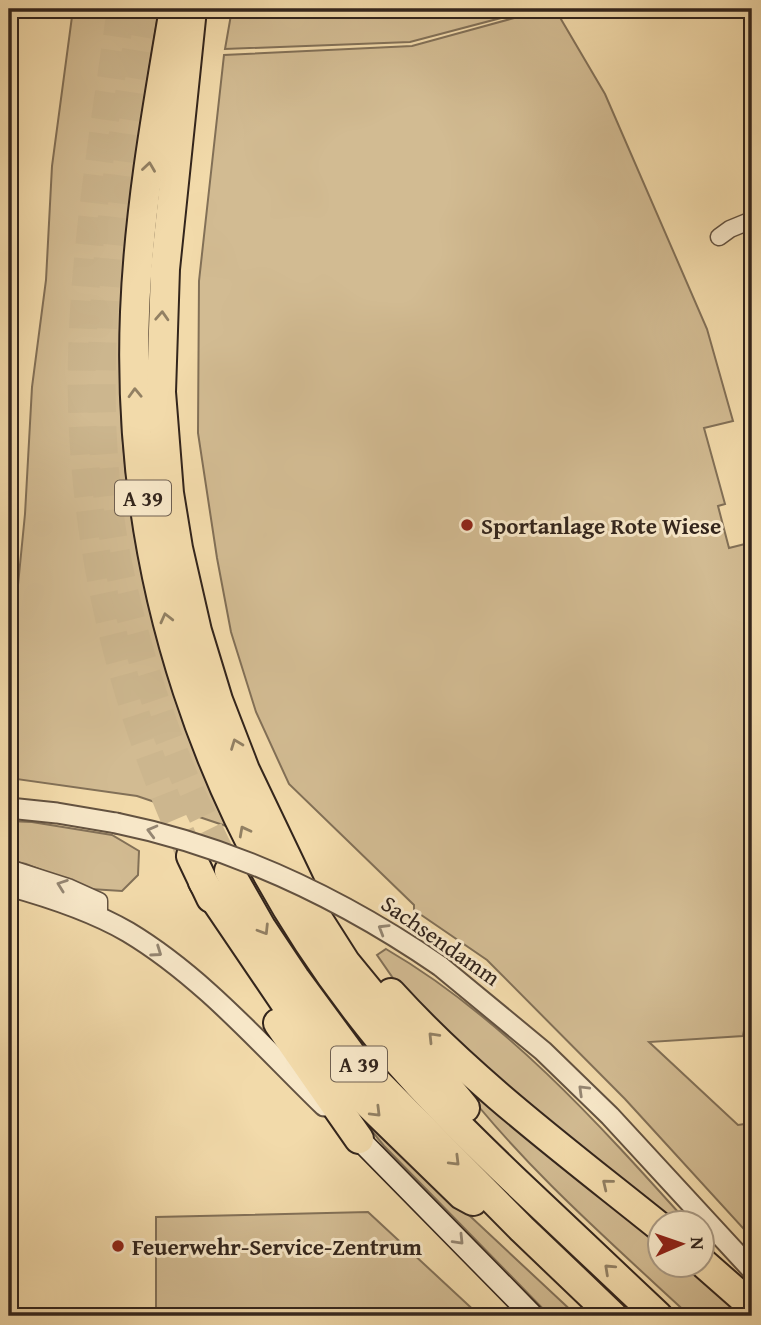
<svg xmlns="http://www.w3.org/2000/svg" width="761" height="1325" font-family="'Gentium Book Plus',serif">
  <style>
    .green { fill: #d2bb92; stroke: #827057; stroke-width: 2 }
    .lines { fill: none; stroke-linecap: round; stroke-linejoin: round }
    .motorway-tunnel { stroke: #ccb68e; stroke-width: 28; stroke-dasharray: 28 14; stroke-linecap: butt }
    .minor-casing { stroke: #635240; stroke-width: 19 }
    .tertiary-casing { stroke: #635240; stroke-width: 23 }
    .secondary-casing { stroke: #33251c; stroke-width: 24 }
    .motorway-casing { stroke: #33251c; stroke-width: 32 }
    .minor { stroke: #f7e7c8; stroke-width: 16 }
    .tertiary { stroke: #f7e7c8; stroke-width: 19 }
    .secondary { stroke: #f7e7c8; stroke-width: 21 }
    .motorway { stroke: #f2daaa; stroke-width: 28 }
    .tertiary-bridge-casing { stroke: #635240; stroke-width: 23; stroke-linecap: butt }
    .tertiary-bridge { stroke: #f7e7c8; stroke-width: 19 }
    .oneway { stroke: #928063 }
    .oneway2 { stroke: #958672 }
    .poi-dot { fill: #8f2418; stroke: #f7e7c8; stroke-width: 2.5 }
    .labels { text-anchor: middle; dominant-baseline: central; stroke-width: 6; stroke-linejoin: round; paint-order: stroke }
    .shield { fill: #f7e7c8; stroke: #6e5f50; stroke-width: 2 }
    .shield-label { font-size: 21px; font-weight: bold; fill: #33251c }
    .poi-label { font-size: 23px; font-weight: bold; fill: #33251c; stroke: #f7e7c8; text-anchor: start }
    .street-label { font-size: 23px; fill: #33251c; stroke: #f7e7c8 }
  </style>
  <rect width="100%" height="100%" fill="#f2daaa"/>
  <filter id="stains"><feTurbulence type="fractalNoise" baseFrequency=".00286" numOctaves="4"/><feColorMatrix values="0 0 0 0 .2 0 0 0 0 .09 0 0 0 0 .02 0 0 0 .5 -.17"/></filter>
  <radialGradient id="worn" r=".72"><stop offset=".6" stop-color="#630" stop-opacity="0"/><stop offset="1" stop-color="#630" stop-opacity=".3"/></radialGradient>
  <g class="green">
    <path d="M73,9H159C145,94 131,179 124,265C106,458 144,651 226,826L137,796L9,778V622L16,605L25,514L32,387L46,280L52,166Z"/>
    <polygon points="232,9 535,9 410,42 225,49"/>
    <polygon points="547,9 555,9 605,94 707,329 733,421 704,428 725,504 718,506 729,548 749,543 752,556 752,989 743,1036 649,1042 738,1125 752,1123 752,1238 625,1099 487,960 414,910 414,905 289,784 256,712 231,632 217,558 198,433 199,281 224,55 412,46"/>
    <polygon points="9,821 32,822 112,835 139,851 138,875 122,891 90,889 26,864 9,860"/>
    <path d="M386,949C503,1017 599,1124 688,1223H670L560,1133L447,1032L395,981L377,955Z"/>
    <path d="M455,1077L491,1104L659,1244L660,1266H686L746,1316H690C608,1240 523,1166 455,1077Z"/>
    <polygon points="350,1104 577,1316 550,1316 384,1146"/>
    <polygon points="368,1212 480,1316 156,1316 156,1217"/>
  </g>
  <g class="lines">
    <g class="motorway-tunnel">
      <path d="M121,9C105,124 85,240 82,357C78,530 119,700 191,856"/>
      <path d="M143,9C113,186 81,389 119,568C135,644 160,723 192,795C204,820 217,846 229,871"/>
    </g>
    <g class="minor-casing">
      <g id="minor">
        <polyline points="719,237 730,229 752,220"/>
        <polyline points="9,868 68,887 99,901 99,917"/>
      </g>
    </g>
    <g class="tertiary-casing">
      <g id="tertiary">
        <polyline points="9,808 57,813 116,823"/>
        <path d="M9,886C49,897 92,911 128,932C203,977 262,1046 324,1106"/>
        <polyline points="440,966 543,1051 610,1116 752,1270"/>
      </g>
    </g>
    <g class="secondary-casing">
      <polyline id="secondary" points="359,1139 533,1316"/>
    </g>
    <g class="motorway-casing">
      <g id="motorway">
        <path d="M174,9C157,109 139,210 135,312C125,572 207,823 369,1026C412,1081 462,1130 512,1178C561,1224 609,1270 658,1316"/>
        <polyline points="192,9 165,269 161,392 169,493 178,548 197,631 218,700 245,770 311,908 346,963 465,1108"/>
        <polyline points="191,856 211,898"/>
        <polyline points="229,871 261,927 295,978 356,1061 522,1229 613,1316"/>
        <polyline points="203,882 300,1025 352,1088 462,1195 473,1201"/>
        <path d="M391,993C471,1081 568,1153 660,1227"/>
        <polyline points="278,1023 359,1139"/>
        <polyline points="702,1262 752,1306"/>
      </g>
    </g>
    <use href="#minor" class="minor"/>
    <use href="#tertiary" class="tertiary"/>
    <use href="#secondary" class="secondary"/>
    <use href="#motorway" class="motorway"/>
    <g class="tertiary-bridge-casing">
      <path id="tertiary-bridge" d="M116,823C234,847 341,898 440,966"/>
    </g>
    <use href="#tertiary-bridge" class="tertiary-bridge"/>
  </g>
  <defs><path id="oneway-chevron" d="M-2-3.5L2.5 0L-2 3.5" fill="none" stroke-width="1.6" stroke-linecap="round" stroke-linejoin="round" transform="scale(1.75)"/></defs>
  <g class="oneway">
    <use href="#oneway-chevron" transform="translate(149 167) rotate(-82)"/>
    <use href="#oneway-chevron" transform="translate(162 316) rotate(-87)"/>
    <use href="#oneway-chevron" transform="translate(135 393) rotate(-92)"/>
    <use href="#oneway-chevron" transform="translate(166 618) rotate(-104)"/>
    <use href="#oneway-chevron" transform="translate(236 744) rotate(-111)"/>
    <use href="#oneway-chevron" transform="translate(244 831) rotate(-118)"/>
    <use href="#oneway-chevron" transform="translate(264 930) rotate(58)"/>
    <use href="#oneway-chevron" transform="translate(433 1037) rotate(-134)"/>
    <use href="#oneway-chevron" transform="translate(376 1112) rotate(45)"/>
    <use href="#oneway-chevron" transform="translate(455 1161) rotate(45)"/>
    <use href="#oneway-chevron" transform="translate(607 1184) rotate(-141)"/>
    <use href="#oneway-chevron" transform="translate(609 1269) rotate(-137)"/>
  </g>
  <g class="oneway2">
    <use href="#oneway-chevron" transform="translate(152 831) rotate(-165)"/>
    <use href="#oneway-chevron" transform="translate(62 885) rotate(-160)"/>
    <use href="#oneway-chevron" transform="translate(383 929) rotate(-149)"/>
    <use href="#oneway-chevron" transform="translate(157 952) rotate(35)"/>
    <use href="#oneway-chevron" transform="translate(583 1090) rotate(-136)"/>
    <use href="#oneway-chevron" transform="translate(459 1240) rotate(46)"/>
  </g>
  <g class="poi-dot">
    <circle cx="467" cy="525" r="7"/>
    <circle cx="118" cy="1246" r="7"/>
  </g>
  <g class="labels">
    <g class="shield">
      <rect x="115" y="480.5" width="56" height="35" rx="5"/>
      <rect x="331" y="1046.5" width="56" height="35" rx="5"/>
    </g>
    <g class="shield-label">
      <text x="143" y="498">A 39</text>
      <text x="359" y="1064">A 39</text>
    </g>
    <g class="poi-label">
      <text x="481" y="525">Sportanlage Rote Wiese</text>
      <text x="132" y="1246">Feuerwehr-Service-Zentrum</text>
    </g>
    <g class="street-label">
      <text transform="translate(441 940) rotate(35)">Sachsendamm</text>
    </g>
  </g>
  <rect width="761" height="1325" fill="none" stroke="#f2daaa" stroke-width="35"/>
  <rect x="10" y="10" width="740" height="1304" fill="none" stroke="#33251c" stroke-width="3.5"/>
  <rect x="18" y="18" width="726" height="1290" fill="none" stroke="#33251c" stroke-width="2"/>
  <g transform="translate(681 1244) rotate(88)"><circle r="33" fill="#f7e7c8" stroke="#a99983" stroke-width="2"/>
  <path d="M0-5L12 26L0 18L-12 26Z" fill="#8f2418"/>
  <text y="-10" font-size="19" font-weight="bold" text-anchor="middle" fill="#33251c">N</text>
  </g>
  <rect width="100%" height="100%" filter="url(#stains)"/>
  <rect width="100%" height="100%" fill="url(#worn)"/>
</svg>
